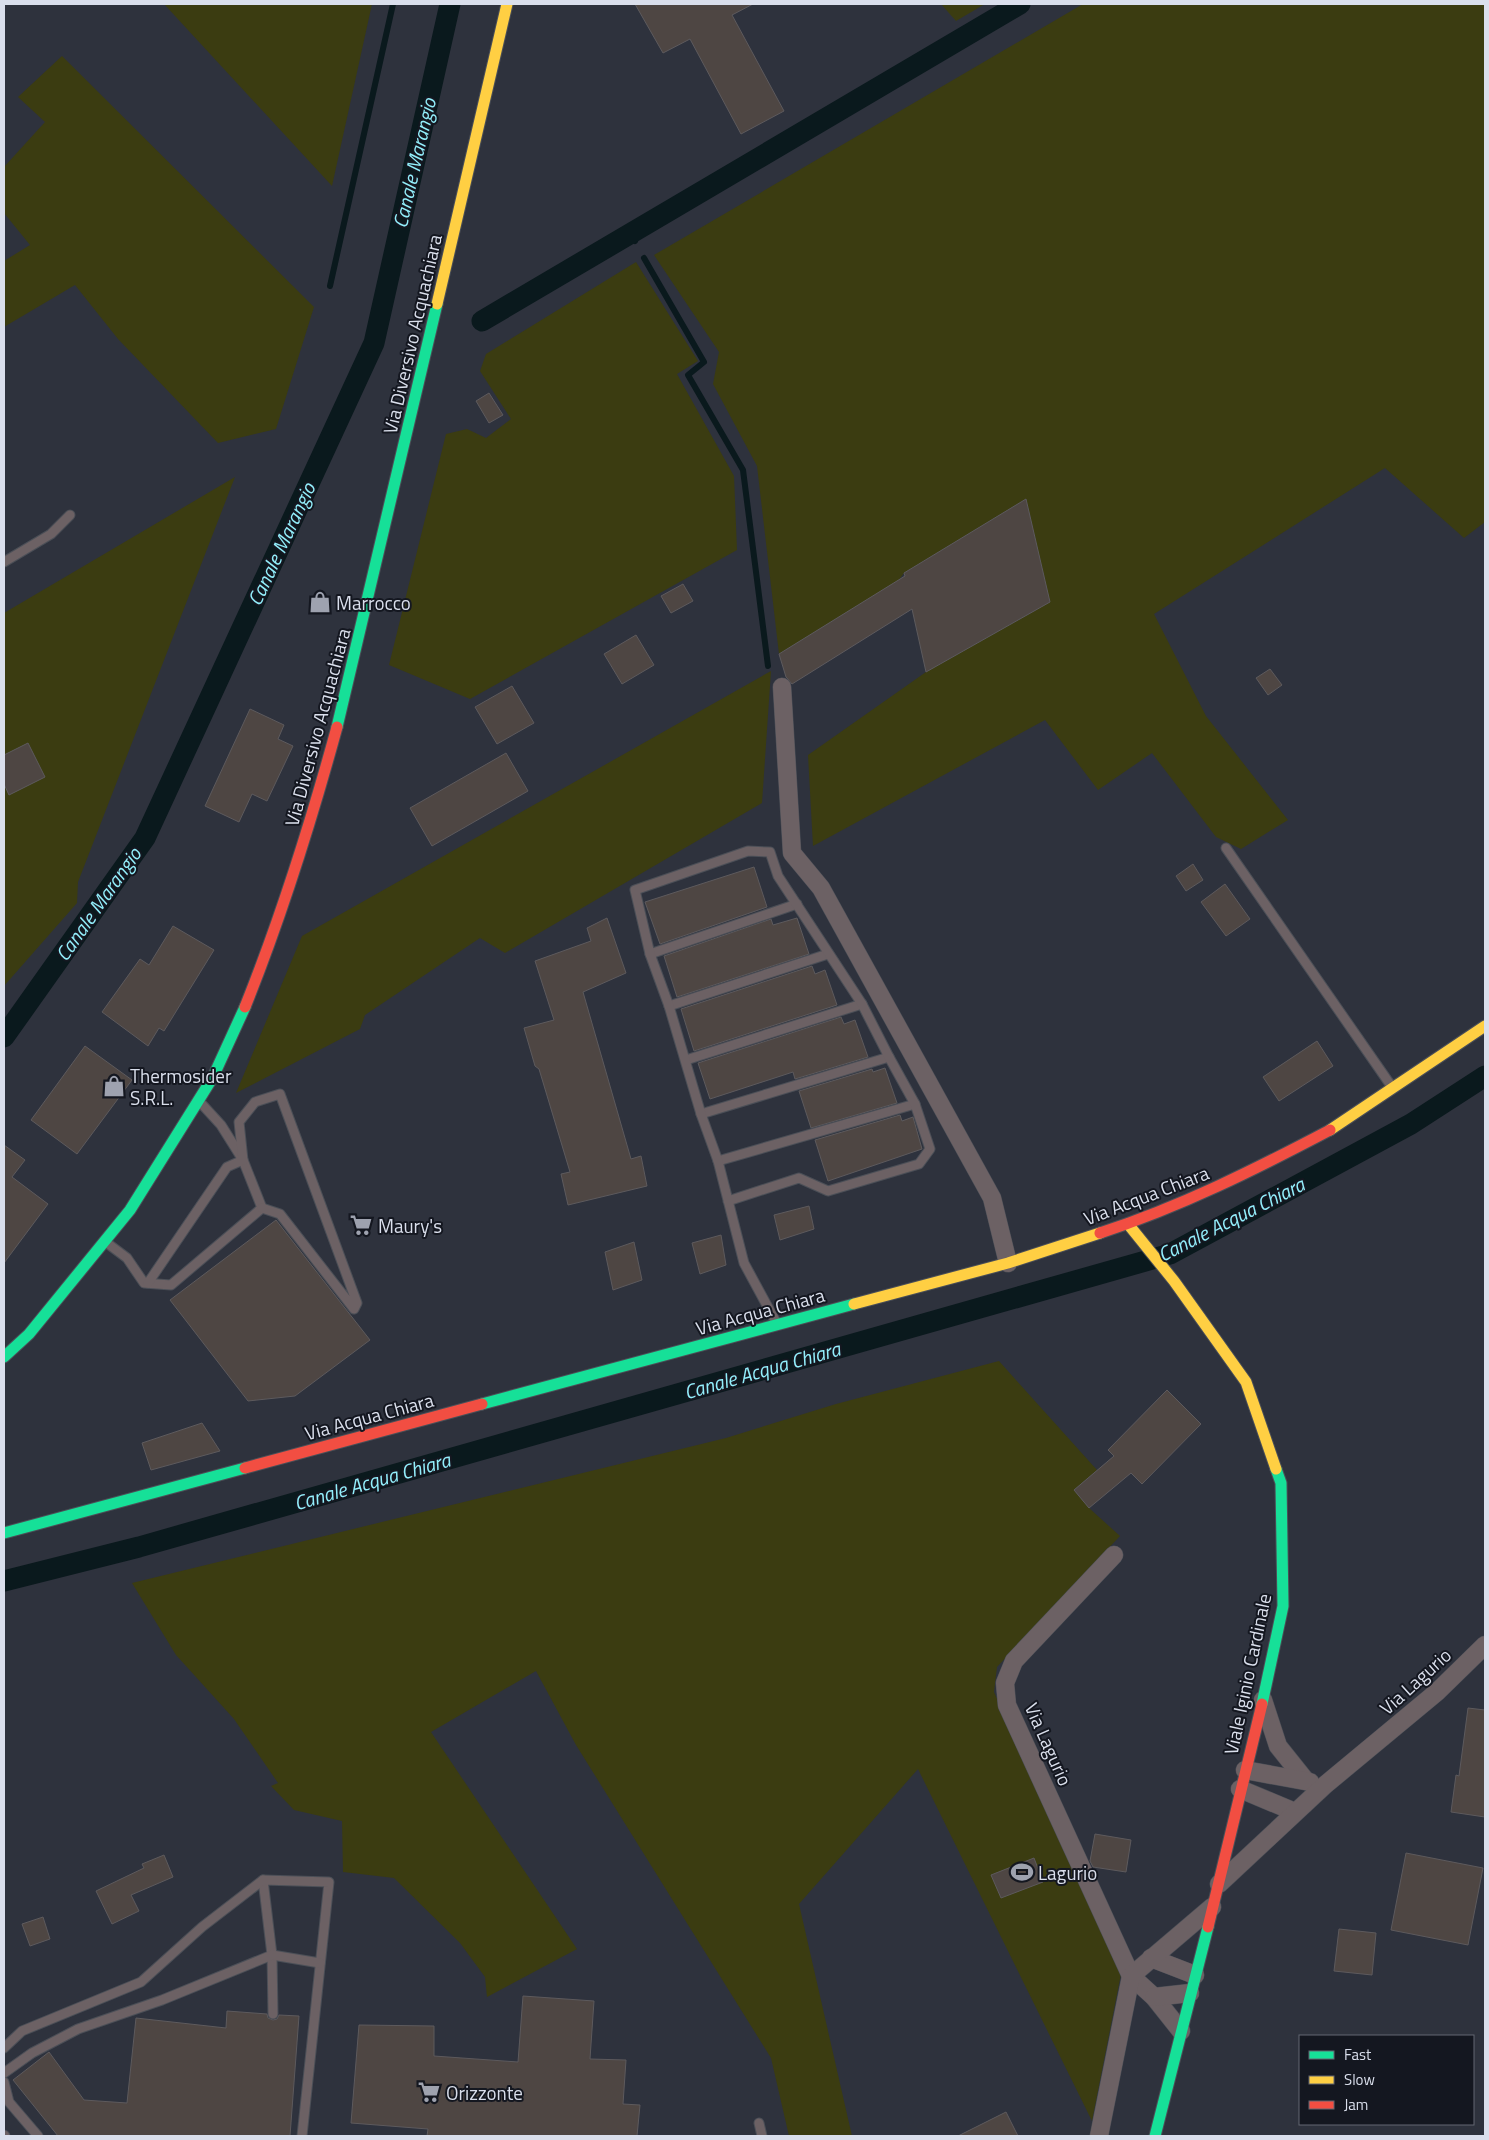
<svg xmlns="http://www.w3.org/2000/svg" width="1489" height="2140" font-family="'Titillium Web',sans-serif">
  <style>
    .green { fill: #3b3c11 }
    .lines { fill: none; stroke-linecap: round; stroke-linejoin: round }
    .stream { stroke: #0a191d; stroke-width: 6 }
    .canal { stroke: #0a191d; stroke-width: 21 }
    .building { fill: #4e4643; stroke: #5d5a5d }
    .lane-casing { stroke: #4b4f57; stroke-width: 11 }
    .street-casing { stroke: #4b4f57; stroke-width: 19 }
    .fast-casing { stroke: #4b4f57; stroke-width: 13 }
    .slow-casing { stroke: #4b4f57; stroke-width: 13 }
    .jam-casing { stroke: #4b4f57; stroke-width: 13 }
    .lane { stroke: #6c6164; stroke-width: 9 }
    .street { stroke: #6c6164; stroke-width: 18 }
    .fast { stroke: #16e098; stroke-width: 11 }
    .slow { stroke: #ffcf43; stroke-width: 11 }
    .jam { stroke: #f24e42; stroke-width: 11 }
    .labels { text-anchor: middle; dominant-baseline: central; stroke-width: 4; stroke-linejoin: round; paint-order: stroke }
    .street-label { font-size: 19px; fill: #dadfec; stroke: #141720 }
    .poi-label { font-size: 19px; fill: #dadfec; stroke: #141720; text-anchor: start }
    .water-label { font-size: 20px; font-style: italic; fill: #93effc; stroke: #141720 }
  </style>
  <rect width="100%" height="100%" fill="#2e323d"/>
  <g class="green">
    <polygon points="164,4 372,4 332,186"/>
    <polygon points="941,4 985,4 956,21"/>
    <polygon points="1083,4 1485,4 1485,522 1464,538 1385,468 1154,614 1206,716 1288,820 1241,849 1216,837 1152,753 1098,790 1045,720 813,846 808,755 926,672 1050,602 1026,499 904,573 898,581 779,654 757,466 713,384 719,352 654,255"/>
    <polygon points="62,56 314,307 276,429 218,443 118,339 75,285 4,327 4,261 30,245 4,213 4,167 45,122 18,97"/>
    <polygon points="636,262 698,361 677,374 734,476 737,550 470,699 389,665 446,434 467,429 486,438 511,419 480,371 486,354"/>
    <polygon points="235,477 78,882 77,903 4,986 4,613"/>
    <polygon points="771,671 762,803 505,953 480,938 365,1015 360,1029 236,1093 302,936"/>
    <polygon points="999,1361 1097,1470 1074,1490 1089,1508 1120,1536 997,1667 994,1692 1121,1974 1092,2121 918,1769 799,1904 852,2136 789,2136 771,2058 576,1745 536,1671 431,1732 577,1949 487,1997 485,1977 460,1943 394,1878 343,1872 342,1821 294,1810 271,1786 278,1783 234,1719 176,1655 132,1583 726,1438 836,1404"/>
  </g>
  <g class="lines">
    <g class="stream">
      <polyline points="630,234 635,241"/>
      <polyline points="644,258 704,362 688,375 743,470 768,666"/>
      <polyline points="330,286 393,4"/>
    </g>
    <g class="canal">
      <polyline points="482,321 1020,4"/>
      <polyline points="4,1037 145,838 374,343 450,4"/>
      <polyline points="4,1581 139,1547 1170,1254 1411,1124 1485,1076"/>
    </g>
  </g>
  <g class="building">
    <polygon points="635,4 753,4 732,15 784,111 741,134 690,39 663,53"/>
    <polygon points="489,393 503,415 489,423 476,401"/>
    <polygon points="1026,499 1050,602 926,672 912,609 792,684 786,677 779,654 905,576 904,573"/>
    <polygon points="683,584 693,601 671,613 661,596"/>
    <polygon points="636,635 654,665 622,684 604,654"/>
    <polygon points="1270,669 1282,685 1268,695 1256,678"/>
    <polygon points="512,686 534,723 497,744 475,707"/>
    <polygon points="250,709 284,725 278,739 293,746 267,801 252,794 239,822 205,806"/>
    <polygon points="28,743 45,777 9,795 4,784 4,755"/>
    <polygon points="506,753 528,791 432,846 410,808"/>
    <polygon points="1193,864 1203,880 1186,891 1176,876"/>
    <polygon points="754,867 767,907 660,944 645,902"/>
    <polygon points="1225,884 1250,919 1226,936 1201,902"/>
    <polygon points="607,918 626,973 583,992 631,1159 641,1156 647,1186 568,1205 561,1174 570,1172 539,1069 535,1066 524,1028 554,1020 535,961 591,941 587,928"/>
    <polygon points="797,918 809,954 677,997 664,956 771,919 773,925"/>
    <polygon points="173,926 214,950 164,1031 159,1028 148,1046 102,1012 140,959 149,965"/>
    <polygon points="812,966 815,974 825,970 837,1005 694,1051 681,1009"/>
    <polygon points="841,1017 844,1024 855,1020 868,1057 795,1079 793,1072 710,1099 698,1063"/>
    <polygon points="1317,1041 1333,1066 1279,1101 1263,1077"/>
    <polygon points="85,1046 132,1080 77,1154 31,1120"/>
    <polygon points="885,1068 897,1103 811,1128 799,1091 872,1069 873,1072"/>
    <polygon points="900,1115 902,1121 913,1117 922,1149 828,1181 815,1140"/>
    <polygon points="4,1145 25,1160 12,1177 48,1204 4,1263"/>
    <polygon points="809,1206 814,1229 780,1240 774,1215"/>
    <polygon points="276,1220 370,1340 295,1396 248,1401 170,1300"/>
    <polygon points="721,1235 726,1265 700,1274 692,1243"/>
    <polygon points="634,1242 642,1280 613,1290 605,1252"/>
    <polygon points="1167,1390 1201,1424 1142,1484 1131,1473 1089,1508 1074,1490 1114,1456 1108,1450"/>
    <polygon points="202,1423 220,1451 151,1470 142,1443"/>
    <polygon points="1468,1708 1485,1710 1485,1817 1451,1812 1456,1775 1459,1776"/>
    <polygon points="1095,1834 1131,1840 1126,1872 1093,1867 1090,1861"/>
    <polygon points="1406,1853 1483,1868 1468,1945 1391,1930"/>
    <polygon points="164,1855 173,1877 131,1895 139,1911 112,1924 96,1891 144,1868 142,1864"/>
    <polygon points="1034,1858 1043,1882 1001,1898 991,1875"/>
    <polygon points="43,1917 50,1939 30,1946 22,1924"/>
    <polygon points="1339,1929 1376,1933 1372,1975 1334,1971"/>
    <polygon points="523,1996 594,2001 590,2059 626,2060 623,2104 640,2105 637,2136 427,2136 428,2129 351,2123 359,2025 434,2026 434,2056 518,2062"/>
    <polygon points="227,2011 267,2014 268,2018 273,2020 277,2019 279,2015 299,2016 290,2136 58,2136 13,2080 49,2052 84,2100 127,2103 136,2018 226,2028"/>
    <polygon points="1006,2112 1018,2136 958,2136"/>
  </g>
  <g class="lines">
    <g class="lane-casing">
      <g id="lane">
        <polyline points="4,562 51,534 70,515"/>
        <polyline points="1226,848 1392,1087"/>
        <polyline points="650,954 797,904"/>
        <polyline points="669,1006 828,954"/>
        <polyline points="686,1060 862,1004"/>
        <polyline points="701,1114 889,1057"/>
        <polyline points="718,1161 915,1104"/>
        <polyline points="728,1201 799,1178 828,1191 919,1164 930,1149 915,1104 889,1057 862,1004 778,876 770,852 748,851 635,890 650,954 669,1006 701,1114 718,1161 744,1263 777,1324"/>
        <polyline points="107,1243 127,1258 144,1283 171,1285 262,1208 243,1160 221,1125 199,1101"/>
        <polyline points="148,1283 227,1167 243,1160 239,1122 255,1102 280,1094 357,1303 354,1309 280,1214 262,1208"/>
        <polyline points="263,1880 272,1955 273,2014"/>
        <polyline points="4,2048 22,2031 141,1982 202,1927 263,1880 329,1882 302,2136"/>
        <polyline points="4,2073 32,2053 78,2029 162,2000 272,1955 320,1963"/>
        <polyline points="4,2082 9,2102 38,2136"/>
        <polyline points="759,2123 762,2136"/>
        <polyline points="4,2135 5,2136"/>
      </g>
    </g>
    <g class="street-casing">
      <g id="street">
        <polyline points="782,687 792,853 821,888 992,1198 1008,1263"/>
        <polyline points="1114,1555 1014,1661 1005,1683 1007,1705 1131,1976 1154,1997 1181,2031"/>
        <polyline points="1263,1700 1278,1746 1306,1781"/>
        <polyline points="1245,1770 1310,1782"/>
        <polyline points="1240,1789 1295,1812"/>
        <polyline points="1219,1884 1325,1785 1437,1692 1485,1645"/>
        <polyline points="1151,1958 1195,1975"/>
        <polyline points="1154,1997 1190,1993"/>
        <polyline points="1099,2136 1131,1976 1212,1907"/>
      </g>
    </g>
    <g class="fast-casing">
      <g id="fast">
        <polyline points="337,727 437,304"/>
        <polyline points="4,1357 29,1334 130,1210 213,1077 245,1007"/>
        <polyline points="482,1404 854,1304"/>
        <polyline points="4,1533 245,1468"/>
        <polyline points="1262,1704 1283,1606 1281,1483 1276,1469"/>
        <polyline points="1155,2136 1208,1927"/>
      </g>
    </g>
    <g class="slow-casing">
      <g id="slow">
        <polyline points="437,304 507,4"/>
        <polyline points="1330,1130 1485,1026"/>
        <polyline points="1128,1224 1174,1281 1246,1382 1276,1469"/>
        <polyline points="854,1304 1008,1263 1100,1233"/>
      </g>
    </g>
    <g class="jam-casing">
      <g id="jam">
        <path d="M245,1007C282,915 311,822 337,727"/>
        <path d="M1100,1233C1180,1207 1256,1169 1330,1130"/>
        <polyline points="245,1468 482,1404"/>
        <polyline points="1208,1927 1262,1704"/>
      </g>
    </g>
    <use href="#lane" class="lane"/>
    <use href="#street" class="street"/>
    <use href="#fast" class="fast"/>
    <use href="#slow" class="slow"/>
    <use href="#jam" class="jam"/>
  </g>
  <defs>
    <g id="shop-bare" transform="scale(1.725)"><path d="M-5-2.5h2.3a2.7 3.5 0 0 1 5.4 0H5L5.5 6h-11ZM-1.5-2.5h3a1.5 2.3 0 0 0-3 0Z" fill="#9ea2af" stroke="#141720" stroke-width="2.5" paint-order="stroke"/></g>
    <g id="supermarket-bare" transform="scale(1.725)"><path d="M-6-5.5h2.5l.6 2H6L4.5 2H-2.5L-4.4-4H-6ZM-1.5 3.2a1.3 1.3 0 1 0 .1 0ZM3 3.2a1.3 1.3 0 1 0 .1 0Z" fill="#9ea2af" stroke="#141720" stroke-width="2.5" paint-order="stroke"/></g>
    <g id="stadium-bare" transform="scale(1.725)"><path d="M0-5a6.5 5 0 1 0 0 10a6.5 5 0 1 0 0-10ZM-3.5-1.8h7v3.6h-7Z" fill="#9ea2af" stroke="#141720" stroke-width="2.5" paint-order="stroke"/></g>
  </defs>
  <g fill-rule="evenodd">
    <use href="#shop-bare" x="320" y="602"/>
    <use href="#shop-bare" x="114" y="1086"/>
    <use href="#supermarket-bare" x="361" y="1225"/>
    <use href="#stadium-bare" x="1022" y="1872"/>
    <use href="#supermarket-bare" x="429" y="2092"/>
  </g>
  <g class="labels">
    <g class="street-label">
      <text transform="translate(412 334) rotate(-77)">Via Diversivo Acquachiara</text>
      <text transform="translate(317 727) rotate(-75)">Via Diversivo Acquachiara</text>
      <text transform="translate(1146 1195) rotate(-21)">Via Acqua Chiara</text>
      <text transform="translate(760 1311) rotate(-15)">Via Acqua Chiara</text>
      <text transform="translate(369 1416) rotate(-15)">Via Acqua Chiara</text>
      <text transform="translate(1247 1674) rotate(-78)">Viale Iginio Cardinale</text>
      <text transform="translate(1415 1681) rotate(-42)">Via Lagurio</text>
      <text transform="translate(1049 1744) rotate(66)">Via Lagurio</text>
    </g>
    <g class="poi-label">
      <text x="336" y="602">Marrocco</text>
      <text x="130" y="1075">Thermosider<tspan x="130" dy="22">S.R.L.</tspan></text>
      <text x="378" y="1225">Maury's</text>
      <text x="1038" y="1872">Lagurio</text>
      <text x="446" y="2092">Orizzonte</text>
    </g>
    <g class="water-label">
      <text transform="translate(414 163) rotate(-77)">Canale Marangio</text>
      <text transform="translate(281 544) rotate(-65)">Canale Marangio</text>
      <text transform="translate(98 904) rotate(-55)">Canale Marangio</text>
      <text transform="translate(1231 1219) rotate(-27)">Canale Acqua Chiara</text>
      <text transform="translate(762 1370) rotate(-16)">Canale Acqua Chiara</text>
      <text transform="translate(372 1481) rotate(-16)">Canale Acqua Chiara</text>
    </g>
  </g>
  <rect width="1489" height="2140" fill="none" stroke="#dadfec" stroke-width="10"/>
  <rect x="1299" y="2035" width="175" height="90" fill="#141720" stroke="#636772"/>
  <rect x="1309" y="2051" width="25" height="8" fill="#16e098" stroke="#636772"/>
  <text x="1344" y="2060" font-size="15" fill="#dadfec">Fast</text>
  <rect x="1309" y="2076" width="25" height="8" fill="#ffcf43" stroke="#636772"/>
  <text x="1344" y="2085" font-size="15" fill="#dadfec">Slow</text>
  <rect x="1309" y="2101" width="25" height="8" fill="#f24e42" stroke="#636772"/>
  <text x="1344" y="2110" font-size="15" fill="#dadfec">Jam</text>
</svg>
